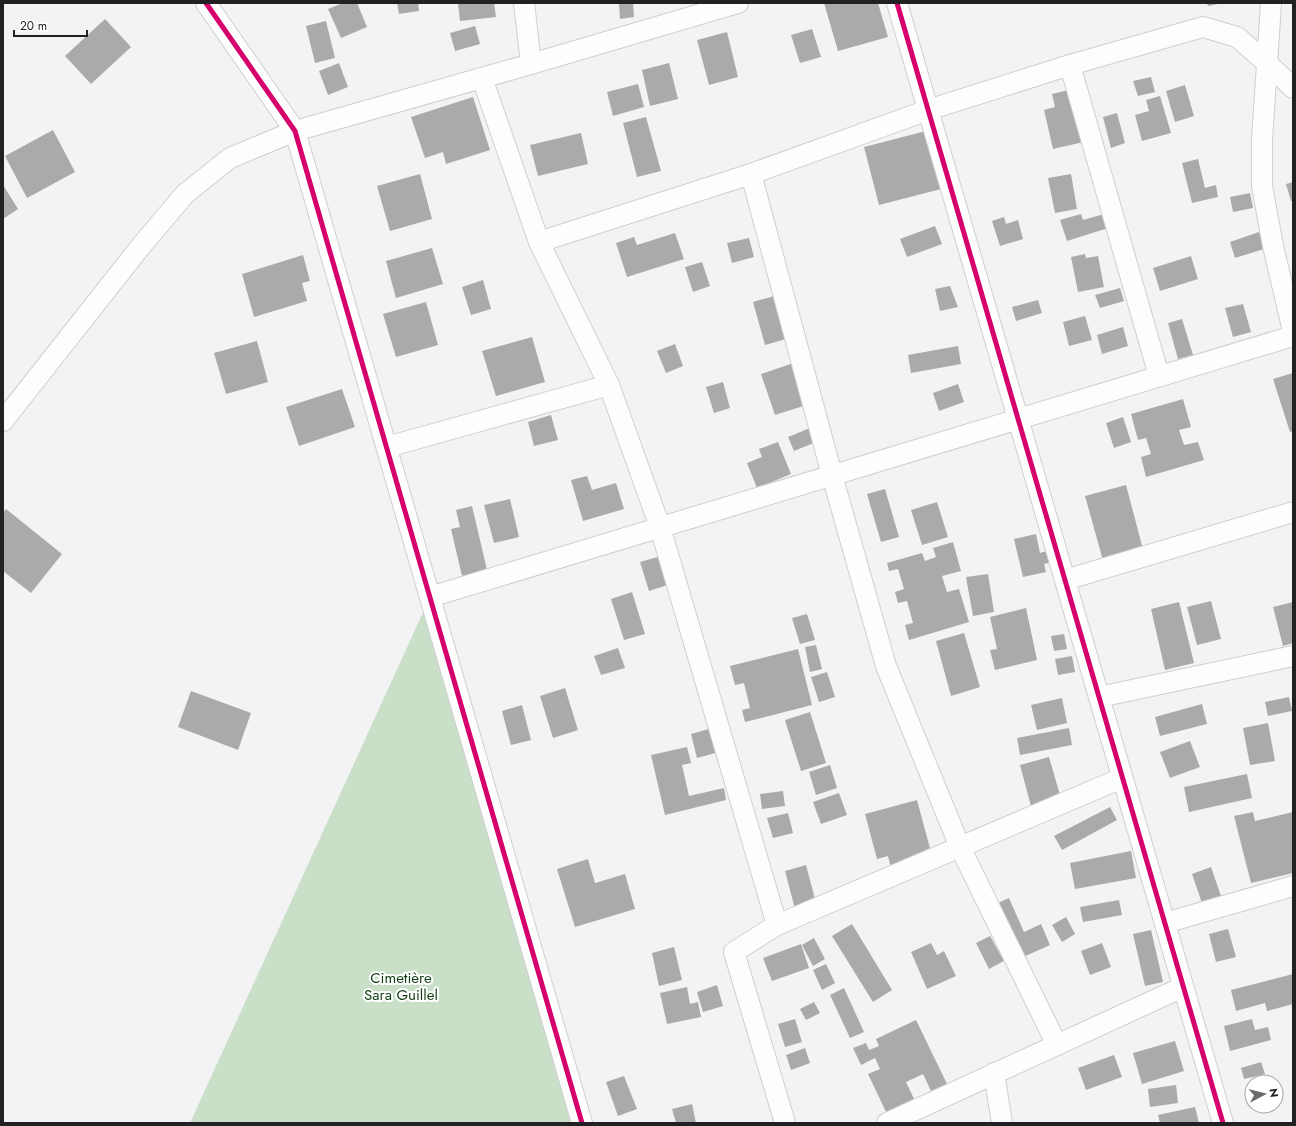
<svg xmlns="http://www.w3.org/2000/svg" width="1296" height="1126" font-family="Jost,sans-serif">
  <style>
    .green { fill: #c9dfc8 }
    .building { fill: #abaaab }
    .lines { fill: none; stroke-linecap: round; stroke-linejoin: round }
    .street-casing { stroke: #cfcfd1; stroke-width: 22 }
    .street { stroke: #fdfdfe; stroke-width: 20 }
    .cycleway-casing { stroke: #fff; stroke-width: 8 }
    .cycleway { stroke: #d6006c; stroke-width: 5 }
    .labels { text-anchor: middle; dominant-baseline: central; stroke-width: 4; stroke-linejoin: round; paint-order: stroke }
    .park-label { font-size: 15px; fill: #123e11; stroke: #fff }
  </style>
  <rect width="100%" height="100%" fill="#f3f3f5"/>
  <polygon class="green" points="430,597 582,1123 190,1123"/>
  <g class="building">
    <polygon points="343,3 357,3 367,27 341,38 328,9"/>
    <polygon points="397,3 418,3 419,11 399,14"/>
    <polygon points="458,3 494,3 496,17 460,21"/>
    <polygon points="633,3 634,17 620,19 619,4"/>
    <polygon points="824,3 878,3 888,37 838,51"/>
    <polygon points="1207,3 1218,3 1218,4 1208,6"/>
    <polygon points="105,19 131,47 91,84 65,56"/>
    <polygon points="326,21 335,58 315,63 306,26"/>
    <polygon points="475,26 480,44 455,51 450,33"/>
    <polygon points="812,29 821,57 800,63 791,35"/>
    <polygon points="727,32 738,77 709,85 697,40"/>
    <polygon points="339,63 348,87 328,95 319,71"/>
    <polygon points="669,63 678,99 650,106 642,70"/>
    <polygon points="1151,77 1155,92 1138,96 1133,81"/>
    <polygon points="638,84 644,107 613,116 607,92"/>
    <polygon points="1185,85 1194,116 1175,122 1166,91"/>
    <polygon points="1077,88 1088,141 1053,149 1044,110 1055,107 1052,94"/>
    <polygon points="1160,96 1171,133 1142,141 1135,115 1149,111 1146,100"/>
    <polygon points="473,97 490,150 446,164 443,152 425,158 411,117"/>
    <polygon points="1117,113 1125,143 1111,148 1103,117"/>
    <polygon points="646,117 661,171 637,177 623,123"/>
    <polygon points="53,130 75,172 27,198 5,156"/>
    <polygon points="926,131 941,189 879,205 864,147"/>
    <polygon points="581,133 588,164 538,176 530,145"/>
    <polygon points="1198,159 1205,188 1216,185 1218,197 1192,203 1182,163"/>
    <polygon points="420,174 432,219 390,231 377,186"/>
    <polygon points="1071,174 1077,209 1055,213 1048,178"/>
    <polygon points="1293,182 1293,201 1291,201 1286,184"/>
    <polygon points="3,185 18,209 3,219"/>
    <polygon points="1250,193 1253,208 1233,212 1230,197"/>
    <polygon points="1081,214 1083,220 1104,214 1108,228 1067,241 1060,220"/>
    <polygon points="1004,217 1006,224 1018,220 1023,239 1000,246 992,221"/>
    <polygon points="935,226 942,244 907,257 900,239"/>
    <polygon points="1259,232 1264,249 1235,258 1230,242"/>
    <polygon points="675,233 684,259 627,277 616,243 634,237 637,245"/>
    <polygon points="749,238 754,257 732,263 727,243"/>
    <polygon points="432,248 443,284 396,298 386,261"/>
    <polygon points="1085,254 1086,258 1098,256 1104,287 1078,292 1071,257"/>
    <polygon points="303,255 310,281 302,283 307,301 254,317 242,274"/>
    <polygon points="1191,256 1198,279 1160,291 1153,268"/>
    <polygon points="702,262 710,286 693,292 685,267"/>
    <polygon points="483,280 491,309 471,315 462,287"/>
    <polygon points="950,286 958,307 940,311 935,289"/>
    <polygon points="1120,288 1124,301 1100,308 1095,295"/>
    <polygon points="774,296 786,339 765,345 753,302"/>
    <polygon points="1038,300 1042,313 1016,321 1012,307"/>
    <polygon points="426,302 438,345 396,357 383,314"/>
    <polygon points="1243,304 1251,332 1233,337 1225,308"/>
    <polygon points="1085,316 1092,340 1069,346 1063,322"/>
    <polygon points="1182,319 1193,355 1178,359 1168,323"/>
    <polygon points="1123,327 1128,346 1102,354 1097,335"/>
    <polygon points="532,337 545,382 496,396 482,351"/>
    <polygon points="257,341 268,382 226,394 214,353"/>
    <polygon points="675,344 683,366 666,373 657,351"/>
    <polygon points="958,346 961,364 911,373 908,355"/>
    <polygon points="802,360 816,402 775,415 761,374"/>
    <polygon points="1293,373 1293,431 1290,432 1273,379"/>
    <polygon points="723,382 730,408 714,413 706,387"/>
    <polygon points="958,384 964,402 939,411 933,393"/>
    <polygon points="342,389 355,427 299,446 286,407"/>
    <polygon points="1183,399 1191,427 1179,430 1184,445 1198,442 1204,460 1146,477 1141,457 1151,454 1146,438 1138,440 1131,414"/>
    <polygon points="551,415 558,440 534,446 528,422"/>
    <polygon points="1123,417 1131,442 1114,448 1106,423"/>
    <polygon points="810,428 816,442 794,451 788,437"/>
    <polygon points="778,442 791,474 757,488 747,463 762,457 759,449"/>
    <polygon points="587,476 592,490 616,483 624,509 583,521 571,480"/>
    <polygon points="1126,485 1144,553 1104,564 1085,496"/>
    <polygon points="885,489 899,537 881,542 867,494"/>
    <polygon points="510,499 519,537 494,543 484,505"/>
    <polygon points="937,502 948,537 922,545 911,510"/>
    <polygon points="472,506 487,570 462,576 451,529 460,527 456,510"/>
    <polygon points="6,509 62,554 31,593 3,571 3,513"/>
    <polygon points="1036,534 1040,553 1050,550 1052,562 1044,564 1046,572 1023,577 1014,539"/>
    <polygon points="953,542 961,571 942,576 947,592 959,589 969,622 909,640 905,625 913,623 907,601 898,603 895,592 904,589 898,569 889,571 887,563 922,553 925,561 936,557 933,548"/>
    <polygon points="665,555 674,583 649,591 640,562"/>
    <polygon points="988,574 994,612 973,616 966,577"/>
    <polygon points="632,592 645,634 624,640 611,599"/>
    <polygon points="1211,601 1221,639 1197,645 1187,607"/>
    <polygon points="1179,602 1194,663 1165,670 1151,609"/>
    <polygon points="1293,602 1293,643 1283,646 1273,607"/>
    <polygon points="1026,608 1037,660 995,670 990,650 997,649 990,617"/>
    <polygon points="807,614 815,640 800,644 792,618"/>
    <polygon points="964,633 980,687 951,696 936,641"/>
    <polygon points="1064,634 1067,649 1054,651 1051,636"/>
    <polygon points="816,645 822,669 810,672 805,647"/>
    <polygon points="618,648 625,668 601,675 594,656"/>
    <polygon points="798,649 812,705 745,722 742,710 750,708 744,683 735,685 730,666"/>
    <polygon points="1072,656 1075,672 1058,675 1055,659"/>
    <polygon points="827,672 835,697 819,702 811,677"/>
    <polygon points="565,688 578,730 553,738 540,696"/>
    <polygon points="191,691 251,713 238,750 178,727"/>
    <polygon points="1289,697 1292,711 1268,716 1265,702"/>
    <polygon points="1062,698 1067,723 1037,730 1031,705"/>
    <polygon points="1202,704 1207,724 1160,736 1155,717"/>
    <polygon points="522,705 531,740 511,745 502,711"/>
    <polygon points="810,712 826,763 801,771 785,720"/>
    <polygon points="1268,723 1275,761 1250,765 1243,728"/>
    <polygon points="712,728 719,752 697,758 691,734"/>
    <polygon points="1069,728 1072,745 1020,755 1017,738"/>
    <polygon points="1190,741 1200,767 1170,778 1160,752"/>
    <polygon points="687,747 691,763 682,765 689,796 724,788 726,800 665,815 651,755"/>
    <polygon points="1049,757 1062,802 1032,810 1020,765"/>
    <polygon points="830,765 837,788 816,795 809,772"/>
    <polygon points="1247,774 1252,798 1189,812 1184,787"/>
    <polygon points="783,791 785,806 762,809 760,794"/>
    <polygon points="839,793 847,815 821,824 813,802"/>
    <polygon points="917,800 931,852 904,859 906,868 892,872 888,856 877,859 865,814"/>
    <polygon points="1110,807 1117,820 1062,850 1054,836"/>
    <polygon points="1253,812 1255,821 1293,812 1293,873 1251,883 1234,816"/>
    <polygon points="788,813 793,833 773,838 767,818"/>
    <polygon points="1131,851 1136,878 1075,889 1070,863"/>
    <polygon points="588,859 595,883 625,874 635,909 575,927 557,869"/>
    <polygon points="806,865 816,903 795,909 785,871"/>
    <polygon points="1211,867 1221,896 1202,903 1192,874"/>
    <polygon points="1009,898 1024,932 1041,924 1050,945 1012,962 987,908"/>
    <polygon points="1119,900 1122,915 1083,922 1080,907"/>
    <polygon points="1066,917 1075,934 1062,942 1052,925"/>
    <polygon points="852,924 892,990 873,1002 832,936"/>
    <polygon points="1228,929 1236,957 1216,962 1209,934"/>
    <polygon points="1151,930 1163,982 1145,986 1133,934"/>
    <polygon points="990,936 1004,961 989,969 976,943"/>
    <polygon points="814,938 825,959 813,966 802,945"/>
    <polygon points="931,943 937,955 944,951 956,976 927,989 911,952"/>
    <polygon points="1102,943 1111,967 1090,975 1081,951"/>
    <polygon points="801,944 809,968 772,981 763,958"/>
    <polygon points="674,947 682,980 659,986 652,953"/>
    <polygon points="826,964 835,983 822,990 813,970"/>
    <polygon points="1293,974 1293,1004 1267,1011 1265,1003 1236,1011 1231,990"/>
    <polygon points="717,985 723,1006 703,1012 697,992"/>
    <polygon points="687,987 690,1004 698,1002 701,1017 667,1024 660,993"/>
    <polygon points="844,988 864,1032 850,1038 830,995"/>
    <polygon points="814,1002 820,1013 806,1020 800,1009"/>
    <polygon points="795,1019 802,1042 785,1047 778,1024"/>
    <polygon points="1252,1019 1255,1030 1268,1027 1271,1040 1230,1051 1224,1026"/>
    <polygon points="916,1020 948,1086 932,1093 923,1074 906,1082 916,1103 888,1116 868,1074 880,1069 875,1058 861,1065 853,1048 866,1043 869,1050 879,1046 876,1039"/>
    <polygon points="1175,1041 1184,1071 1142,1084 1133,1053"/>
    <polygon points="805,1048 810,1063 791,1070 786,1055"/>
    <polygon points="1114,1055 1122,1077 1086,1090 1078,1068"/>
    <polygon points="1261,1062 1265,1074 1244,1079 1241,1068"/>
    <polygon points="624,1076 637,1109 618,1116 606,1082"/>
    <polygon points="1176,1085 1178,1103 1150,1107 1148,1089"/>
    <polygon points="692,1104 696,1123 676,1123 672,1109"/>
    <polygon points="1195,1107 1199,1123 1160,1123 1158,1115"/>
  </g>
  <g class="lines">
    <g class="street-casing">
      <g id="street">
        <polyline points="206,3 295,131 582,1123"/>
        <polyline points="524,3 531,64"/>
        <polyline points="897,3 1223,1123"/>
        <polyline points="1271,3 1262,140 1262,186 1273,246 1293,331"/>
        <polyline points="1070,65 1159,376"/>
        <polyline points="482,78 539,242 609,385 660,527 777,925"/>
        <polyline points="751,174 832,475 886,666 960,847 1057,1045"/>
        <polyline points="539,242 751,174 928,110 1070,65 1203,27 1237,37 1267,63 1293,88"/>
        <polyline points="3,421 141,246 185,194 230,158 295,131 531,64 738,3"/>
        <polyline points="387,447 609,385"/>
        <polyline points="1065,580 1293,512"/>
        <polyline points="430,597 1293,336"/>
        <polyline points="1099,697 1293,656"/>
        <polyline points="1165,923 1293,886"/>
        <polyline points="994,1073 1002,1123"/>
        <polyline points="785,1123 734,952 777,925 1122,778"/>
        <polyline points="887,1123 1183,987"/>
      </g>
    </g>
    <use href="#street" class="street"/>
    <g class="cycleway-casing">
      <g id="cycleway">
        <polyline points="206,3 295,131 582,1123"/>
        <polyline points="897,3 1223,1123"/>
      </g>
    </g>
    <use href="#cycleway" class="cycleway"/>
  </g>
  <g class="labels">
    <g class="park-label">
      <text x="401" y="978">Cimetière<tspan x="401" dy="17">Sara Guillel</tspan></text>
    </g>
  </g>
  <rect width="1296" height="1126" fill="none" stroke="#212123" stroke-width="8"/>
  <g transform="translate(1264 1094) rotate(83)"><circle r="19" fill="#ffffff" stroke="#a6a6a7"/>
  <path d="M0-3L7 15L0 10L-7 15Z" fill="#6a6a6c"/>
  <text y="-6" font-size="11" font-weight="bold" text-anchor="middle" fill="#212123">N</text>
  </g>
  <path d="M14 30v6h73v-6" fill="none" stroke="#212123" stroke-width="2"/>
  <text x="20" y="30" font-size="12" fill="#212123" stroke="#ffffff" stroke-width="3" paint-order="stroke">20 m</text>
</svg>
